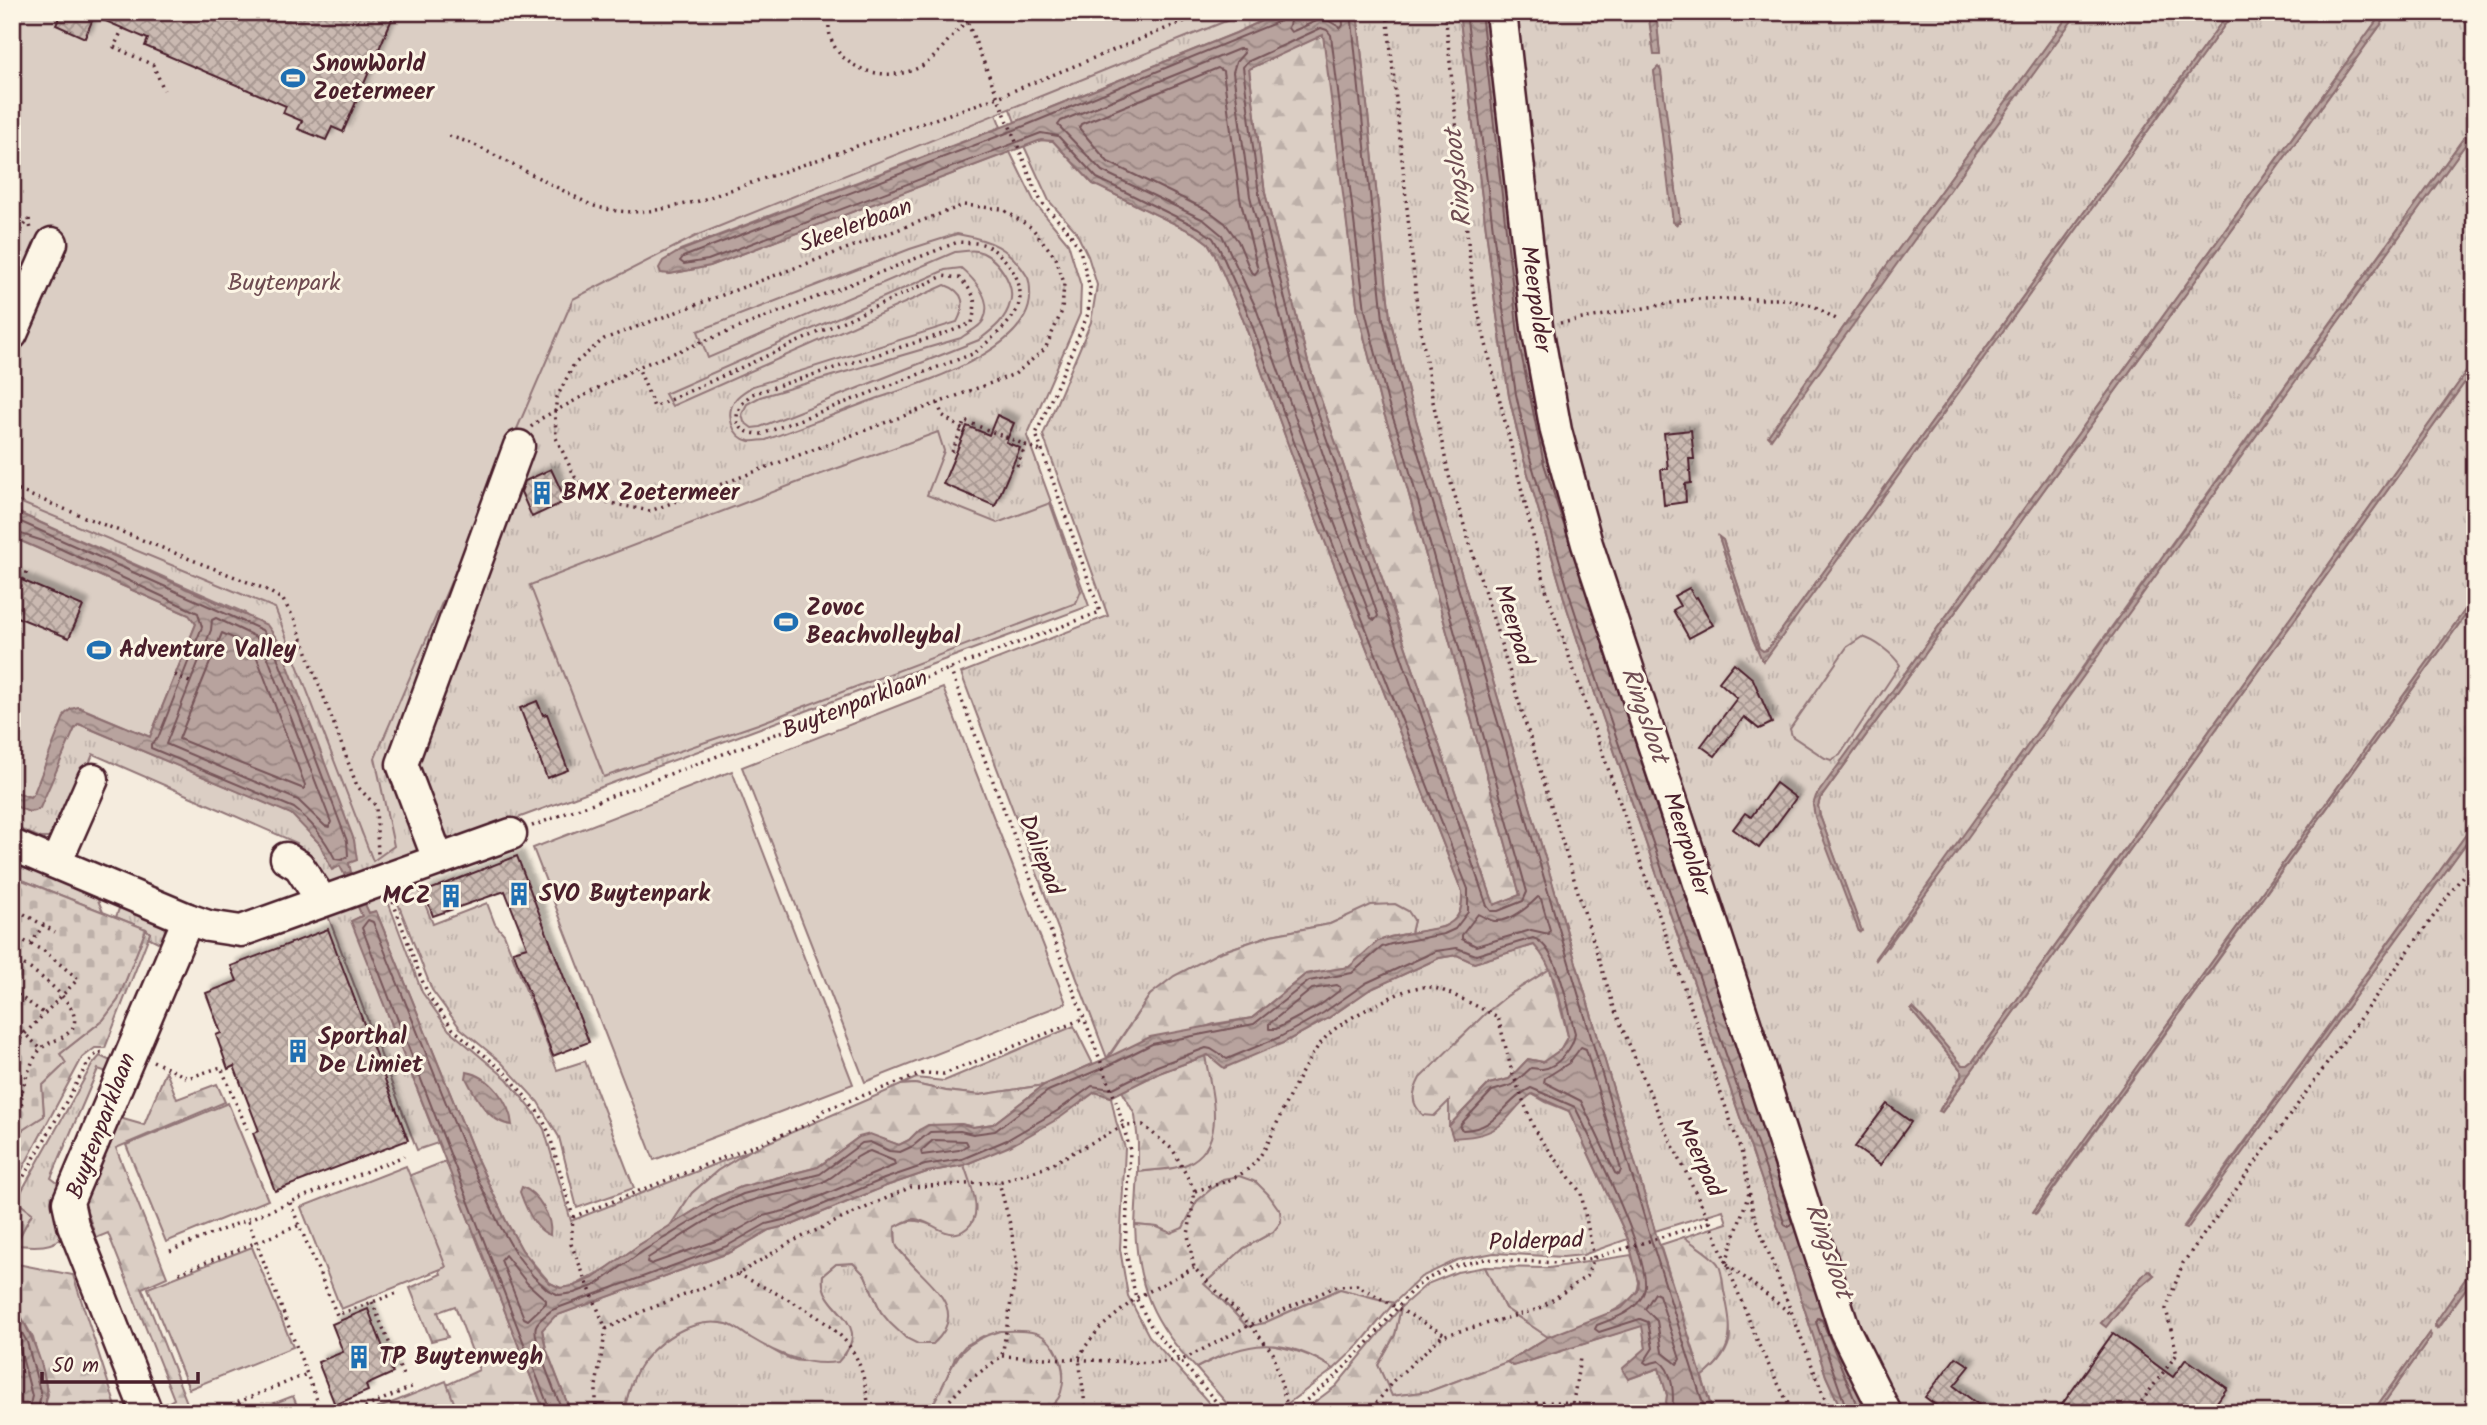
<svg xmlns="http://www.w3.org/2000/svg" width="2487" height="1425" font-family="Kalam,sans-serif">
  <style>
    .grass { fill: url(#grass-tufts); stroke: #927678; stroke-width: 2; fill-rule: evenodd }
    .forest { fill: url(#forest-firs); stroke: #927678; stroke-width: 2 }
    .cemetery { fill: url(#cemetery-stones); stroke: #927678; stroke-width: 2 }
    .green { fill: #dbcec4; stroke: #927678; stroke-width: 2 }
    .water { fill: url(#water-waves); stroke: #8c6e70; stroke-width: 2; fill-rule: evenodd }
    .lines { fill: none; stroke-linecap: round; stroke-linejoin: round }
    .shore { stroke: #765459; stroke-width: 2 }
    .building { fill: url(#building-cross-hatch); stroke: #4a1f2b; stroke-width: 2; filter: url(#shadow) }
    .minor-casing { stroke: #4a1f2b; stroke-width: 35 }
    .path { stroke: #4a1f2b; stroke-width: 3.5; stroke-dasharray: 2 5; stroke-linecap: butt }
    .minor { stroke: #fcf5e5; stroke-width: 30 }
    .labels { text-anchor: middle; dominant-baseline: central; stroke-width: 6; stroke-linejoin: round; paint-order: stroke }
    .poi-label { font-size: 24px; font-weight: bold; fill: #4a1f2b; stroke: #fcf5e5; text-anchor: start }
    .street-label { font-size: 24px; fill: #4a1f2b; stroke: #fcf5e5 }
    .park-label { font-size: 24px; fill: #6e4b51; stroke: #fcf5e5 }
    .water-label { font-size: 26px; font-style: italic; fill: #704d53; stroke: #fcf5e5 }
  </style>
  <defs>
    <pattern id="grass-tufts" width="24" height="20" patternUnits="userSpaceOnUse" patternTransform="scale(1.75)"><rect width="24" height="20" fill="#dbcec4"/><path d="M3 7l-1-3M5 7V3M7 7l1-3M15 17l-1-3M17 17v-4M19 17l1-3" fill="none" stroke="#bdb0a9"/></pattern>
    <pattern id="forest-firs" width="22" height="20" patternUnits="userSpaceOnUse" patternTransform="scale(1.75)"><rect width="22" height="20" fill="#dbcec4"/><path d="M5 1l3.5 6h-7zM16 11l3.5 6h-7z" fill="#bdb0a9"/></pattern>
    <pattern id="cemetery-stones" width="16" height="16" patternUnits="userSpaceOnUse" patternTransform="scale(1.75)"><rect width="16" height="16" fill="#dbcec4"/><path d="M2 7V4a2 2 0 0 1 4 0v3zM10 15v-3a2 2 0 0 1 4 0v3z" fill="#bdb0a9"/></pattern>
    <pattern id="water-waves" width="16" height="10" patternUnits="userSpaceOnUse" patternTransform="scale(1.75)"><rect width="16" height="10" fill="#b8a39e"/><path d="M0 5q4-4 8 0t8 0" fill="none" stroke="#988481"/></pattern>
    <pattern id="building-cross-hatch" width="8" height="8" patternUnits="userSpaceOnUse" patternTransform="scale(1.75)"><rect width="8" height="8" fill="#cab9b1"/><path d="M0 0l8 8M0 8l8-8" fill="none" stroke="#a69690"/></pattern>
    <filter id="shadow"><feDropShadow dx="6" dy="-6" stdDeviation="2" flood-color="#0004"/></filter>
  </defs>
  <rect width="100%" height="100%" fill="#f5ecde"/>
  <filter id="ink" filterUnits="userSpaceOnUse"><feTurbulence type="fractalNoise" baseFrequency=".0143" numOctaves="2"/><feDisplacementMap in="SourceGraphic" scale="14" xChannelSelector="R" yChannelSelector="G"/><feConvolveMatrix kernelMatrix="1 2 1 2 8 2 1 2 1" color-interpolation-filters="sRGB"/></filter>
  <g filter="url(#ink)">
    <g class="grass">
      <polygon points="1083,12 1281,12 1236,33 1015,122 1001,86 987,91 1001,127 680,250 670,274 710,266 1010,152 1035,203 1068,243 1081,286 1080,314 1027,436 1089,606 324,890 295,853 297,843 93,754 59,838 41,838 12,826 12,804 29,812 75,728 79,724 292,814 320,844 332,870 245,613 12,510 12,483 233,539 370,743 558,278"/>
      <path d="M1357,12H1459L1495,302L1509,396L1524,460L1566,605L1602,715L1783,1242L1826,1376L1843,1413H1713L1702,1377C1713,1368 1725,1357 1729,1342C1733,1329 1721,1281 1718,1264L1684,1237L1727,1223L1723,1210L1655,1231L1409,396L1390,318Z"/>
      <path d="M1488,12H1648L1655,55H1660L1656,12H2071L1884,269L1768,436L2078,12H2229L1767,650L1763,651L1759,648L1723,540L1719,537L1752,637L1763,661L2234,12H2383L1913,662L1813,805L1860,932L1861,930L1820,816L1818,806L1820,799L2390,12H2475V122L2082,668L1887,948L2475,131V360L1973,1061L1968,1065H1962L1911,1010L1961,1070V1076L1940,1109L1942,1112L2475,368V596L2084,1140L2036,1214L2475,602V822L2184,1226L2187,1228L2475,831V1265L2435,1324V1327L2438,1328L2475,1276V1413H2377L2430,1338L2429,1333L2372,1413H1868L1850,1373L1550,463ZM1660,68L1680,221L1677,224L1654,71ZM2148,1271L2154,1275L2133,1293L2105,1326L2101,1323Z"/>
      <path d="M1041,140L1053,141L1093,184L1196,234L1208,243L1214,253L1241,314L1301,480L1462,892C1464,930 1441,927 1411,933L1414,920L1346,917L1330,924L1271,935L1218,953L1150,995L1107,1058L961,673L1108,616L1043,435L1091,322L1097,285L1088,256L1075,230L1049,201L1024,146Z"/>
      <polygon points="415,879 433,924 487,903 495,924 504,934 557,1070 585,1061 634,1188 577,1208 559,1137 538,1102 501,1062 460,1028 432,990 392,888"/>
      <polygon points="383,888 422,992 449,1030 507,1079 533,1111 544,1129 571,1221 751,1150 717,1171 692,1193 670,1226 639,1245 613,1265 574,1286 561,1288 550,1283 522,1250 506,1221 476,1157 376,911 369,913 365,905 362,916 352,921 438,1143 417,1150 325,908"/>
      <polygon points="120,906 162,924 165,930 162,944 148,937 150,933 146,929 116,917"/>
      <polygon points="1534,945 1545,957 1550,969 1507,996 1457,1041 1449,1100 1449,1126 1519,1102 1532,1094 1546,1102 1569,1111 1628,1239 1583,1255 1563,1257 1494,1253 1457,1260 1421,1277 1394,1303 1340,1289 1264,1323 1247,1327 1223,1301 1203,1284 1244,1248 1273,1232 1280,1211 1256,1182 1197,1201 1183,1228 1171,1234 1157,1227 1135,1225 1138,1172 1173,1168 1214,1119 1205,1056 1283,1043 1327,1019 1369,990 1439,958 1457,955 1474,963"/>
      <polygon points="1074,1026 1093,1064 1044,1085 980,1095 946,1091 915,1084 901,1085 916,1078 944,1081"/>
      <path d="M100,1056L113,1062L110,1073L98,1069L51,1178L64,1188L63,1236C52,1249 31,1246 15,1245L32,1213L16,1201L92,1065Z"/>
      <path d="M1095,1092L1111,1097L1116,1121L1125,1148L1120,1249L1128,1296L1149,1336L1218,1413H1043C1065,1395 1069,1372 1055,1348L983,1336L965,1346L955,1358L940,1394L927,1413H623C627,1399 630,1384 636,1372C652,1343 697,1312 731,1325C751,1333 779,1360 802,1361C816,1362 832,1357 845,1355C866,1310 817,1310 823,1275L836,1264L853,1263L865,1275L881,1312L906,1338L941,1297L896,1246L895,1227C909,1219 915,1219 931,1225L974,1198L964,1165C1011,1146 1054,1122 1095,1092Z"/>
      <polygon points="1485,1267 1505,1308 1548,1337 1507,1362 1430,1391 1391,1396 1378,1365 1395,1335 1401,1307 1427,1284 1457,1272"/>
      <path d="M1262,1344C1288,1347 1312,1354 1334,1369L1275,1413H1235L1196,1368L1241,1346Z"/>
    </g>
    <g class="forest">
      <polygon points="1324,34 1358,312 1381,405 1396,448 1520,895 1494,905 1308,362 1265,193 1249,69"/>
      <polygon points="12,855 93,888 103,912 12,876"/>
      <polygon points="1395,904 1408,911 1414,920 1411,933 1390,937 1349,967 1306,974 1252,1018 1214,1024 1108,1058 1150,995 1174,976 1218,953 1271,935 1330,924 1371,905"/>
      <path d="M146,929L150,933L105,1048H95L82,1058L16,1181C13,1172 8,1144 15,1136C22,1128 35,1122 44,1116L42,1086L65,1063L60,1054L103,1020L118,1000Z"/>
      <path d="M1550,969L1568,1036L1560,1050L1543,1062L1528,1059L1509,1079L1489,1084L1449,1126V1101L1434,1116L1423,1115C1410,1103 1412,1093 1420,1078L1486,1013L1507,996Z"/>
      <path d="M1205,1056C1211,1091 1229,1145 1187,1164C1172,1171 1154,1169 1138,1172V1143L1135,1115L1122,1091L1159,1073Z"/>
      <polygon points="166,1071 177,1099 217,1084 225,1102 116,1148 167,1277 142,1288 191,1413 165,1413 162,1406 174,1399 108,1233 96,1238 84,1202 116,1117 144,1125"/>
      <polygon points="915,1084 946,1091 980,1095 1044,1085 993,1124 973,1127 961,1124 919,1130 909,1140 899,1145 882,1139 859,1137 818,1167 741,1187 713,1199 670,1226 692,1193 717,1171 751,1150 901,1085"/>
      <polygon points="446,1161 545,1413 452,1413 442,1387 479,1370 455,1306 438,1312 448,1337 431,1341 410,1288 441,1274 403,1178"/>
      <path d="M964,1165C970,1184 985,1214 967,1228C961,1233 954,1235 946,1232C936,1229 926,1220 915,1219C908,1219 901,1224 895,1227C895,1232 895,1239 896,1244C897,1250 905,1256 909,1261C933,1287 969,1311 933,1344H918L906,1338L890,1323L881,1312L865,1275L853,1263L836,1264L823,1275C817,1312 879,1320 838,1362C807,1367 777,1354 751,1338C744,1334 735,1326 727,1324C692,1316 654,1341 637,1371C630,1384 627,1399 623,1413H571L546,1348L542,1329L555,1316L731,1252L769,1230L794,1224L886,1186L927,1172Z"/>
      <path d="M1239,1176L1256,1182L1268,1194L1280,1211L1281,1222L1273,1232L1244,1248L1204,1284L1223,1301L1247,1327L1264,1323L1340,1289L1394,1303L1360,1344L1334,1369C1283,1335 1247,1340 1196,1368C1153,1324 1137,1286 1135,1225L1157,1227L1171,1233L1183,1228L1197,1201L1223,1179Z"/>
      <path d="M1684,1237C1693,1244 1713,1256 1718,1264C1722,1270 1723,1283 1724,1291C1733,1330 1735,1351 1702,1377L1660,1245Z"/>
      <path d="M1631,1255C1634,1263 1639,1273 1639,1282C1641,1309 1569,1329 1548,1337L1505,1308L1485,1267L1549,1268Z"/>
      <polygon points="12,1263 73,1275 118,1413 43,1413 48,1394 33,1338 12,1300"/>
      <polygon points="1401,1307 1395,1335 1378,1365 1392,1396 1430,1391 1507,1362 1514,1366 1643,1325 1646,1348 1629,1379 1659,1368 1667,1395 1665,1413 1300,1413 1336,1386"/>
      <path d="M1000,1331C1013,1331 1032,1329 1044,1337C1060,1349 1067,1373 1061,1392C1059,1401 1050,1407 1043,1413H927C955,1374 946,1346 1000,1331Z"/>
    </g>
    <g class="cemetery">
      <polygon points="12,876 146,929 118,1000 103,1020 60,1054 66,1063 42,1086 44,1116 15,1135 12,1140"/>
      <polygon points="12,1198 32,1213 12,1251"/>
    </g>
    <g class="green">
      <polygon points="12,12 1248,12 698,235 573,299 375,758 394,846 373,861 275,608 12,499"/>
      <path d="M957,234C991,240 1009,247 1027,276C1030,281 1030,286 1030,292C1035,352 912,386 867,402C834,415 800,427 766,440C761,440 754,442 749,441C732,437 725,414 735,400C739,394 747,390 753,386L957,322C966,305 965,292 945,285L672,406L665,394L945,270L961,268C975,280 994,301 983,321C979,328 967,333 961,338L760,397L747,404L742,414L744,422L752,428L760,427L979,340C992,330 1006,320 1010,303C1016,284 996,255 977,251C971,249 961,252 955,252L708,358L698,331L910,249Z"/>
      <polygon points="938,432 944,451 927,495 997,523 1050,503 1081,591 1076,603 758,724 604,777 530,585 799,482"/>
      <polygon points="12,537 189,615 196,624 150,737 79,707 34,793 30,797 12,791"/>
      <path d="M1862,637C1875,640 1893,654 1900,665L1840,755L1831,760L1825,758L1792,736L1790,729L1847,647Z"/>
      <polygon points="943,688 1066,1003 865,1082 742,767"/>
      <polygon points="732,771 853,1084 654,1160 533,848"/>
      <polygon points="228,1103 268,1200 166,1242 126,1145"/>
      <polygon points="406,1166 446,1267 341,1309 301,1207"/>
      <polygon points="252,1247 293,1347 189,1389 148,1288"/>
      <polygon points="446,1381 458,1413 366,1413"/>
      <polygon points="293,1396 300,1413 249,1413"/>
    </g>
    <g class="water">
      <path d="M1281,12H1357L1390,318L1409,396L1655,1231L1713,1413H1665L1667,1395L1659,1368L1628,1379L1622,1369L1646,1348L1642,1326L1513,1366L1507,1362L1548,1337L1622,1308L1638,1291L1639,1282L1628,1239L1569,1111L1532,1094C1516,1104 1510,1120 1496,1128C1483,1136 1468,1137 1453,1138L1449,1126L1489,1084L1509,1079L1528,1059L1543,1062L1560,1050L1568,1036C1561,1006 1556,968 1534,945L1474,963L1457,955L1439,958L1369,990L1327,1019L1283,1043L1224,1068L1208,1055L1159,1073L1111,1097L1095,1092L1061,1117L1010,1146L964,1165L927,1172L886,1186L794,1224L769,1230L731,1252L555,1316L542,1330L546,1349L571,1413H545L351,921L362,916L358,907L365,904L369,913L376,911L476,1157L506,1221L522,1250L539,1272L550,1283L560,1288L574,1286L593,1278L639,1245L713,1199L741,1187L818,1167L859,1137L870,1134L899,1145L909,1140L919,1130L928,1125L961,1124L973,1127L993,1124L1044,1085L1107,1058L1150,1037L1252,1018L1306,974L1349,967L1378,941L1390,937L1443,927C1460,919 1463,909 1462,892L1301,480L1241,314L1214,253L1208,243L1196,234L1093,184L1053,141L1041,140L710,266L670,274L661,273L659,268L663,261L680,251L1015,122L1236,33ZM1323,35L1358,312L1381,405L1396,448L1520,895L1494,905L1308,362L1265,193L1249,69Z"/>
      <polygon points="1459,12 1488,12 1525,341 1850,1373 1868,1413 1843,1413 1826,1376 1783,1242 1602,715 1566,605 1524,460 1509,396 1495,302"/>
      <polygon points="1648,12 1656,12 1660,55 1654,55"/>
      <polygon points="2071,12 2078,12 1771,439 1768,436 1884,269"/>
      <polygon points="2229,12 2234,12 1765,660 1762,660 1752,637 1719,537 1723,540 1759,648 1763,651 1767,650"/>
      <polygon points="2383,12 2390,12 1820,799 1818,806 1820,816 1862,931 1859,932 1815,817 1813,805 1816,796"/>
      <polygon points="1658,67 1661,71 1680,221 1676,224 1673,222 1654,71"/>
      <polygon points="2475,122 2475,131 1958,851 1876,960 1875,958"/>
      <polygon points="2475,360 2475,368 1942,1112 1939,1111 1961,1076 1961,1070 1911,1010 1913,1008 1920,1015 1962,1065 1968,1065 1973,1061"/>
      <path d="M12,510L267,625L279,642L354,840L357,860L349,863L351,872L344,874L340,866L332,870L320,844L291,814L79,724L75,728L40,808C31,816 22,809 12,804V791L30,797L34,793L65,714L71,709L78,707L150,737L196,624L189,615L12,537Z"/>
      <polygon points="2475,596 2475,602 2035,1214 2033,1212 2084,1140"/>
      <polygon points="2475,822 2475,831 2187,1229 2184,1228"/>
      <path d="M467,1072C491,1076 510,1103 512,1125C489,1123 475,1096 466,1078Z"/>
      <path d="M522,1187C538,1193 553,1218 550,1235C535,1231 525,1206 520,1192Z"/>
      <polygon points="2475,1265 2475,1276 2437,1328 2435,1323"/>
      <polygon points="2148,1270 2154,1275 2133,1293 2106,1327 2101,1323"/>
      <path d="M12,1300C28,1328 56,1382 43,1413H12Z"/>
      <polygon points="2429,1333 2431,1335 2430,1338 2377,1413 2372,1413"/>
    </g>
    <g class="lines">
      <g class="shore">
        <polyline points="1293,12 1288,28 1291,32 1321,19 1329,21 1341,28 1343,25 1342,12"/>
        <polyline points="1351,12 1383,319 1402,398 1649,1233 1706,1413"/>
        <polyline points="1466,12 1502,302 1516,394 1530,458 1572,603 1608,713 1785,1225 1789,1227 1792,1223 1773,1163"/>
        <polyline points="1481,12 1519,343 1544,464 1706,958"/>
        <polygon points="1321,28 1327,30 1331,35 1365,310 1388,403 1403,447 1527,892 1523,901 1498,911 1491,911 1487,906 1301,364 1259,195 1243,67 1247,62"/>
        <polygon points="1239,49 1243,49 1244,53 1236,62 1233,72 1250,196 1293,366 1378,616 1375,620 1371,618 1316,475 1256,308 1222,235 1204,220 1102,171 1058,125 1061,121"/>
        <polygon points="1218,68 1223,71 1240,198 1258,270 1255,274 1251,272 1238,241 1225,223 1209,211 1108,162 1079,128 1081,124"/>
        <path d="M12,518L262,630L273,646L347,841L348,856L342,860L335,859C325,839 312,822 294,808L151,748V744L158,738L202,627L198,613L46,542L12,531"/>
        <polygon points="216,618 256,637 265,650 331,822 329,827 325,826 298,800 166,744 211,630 212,620"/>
        <polygon points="222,633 248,645 256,655 305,785 304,789 179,739"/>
        <path d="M1538,897L1541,899L1550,930L1549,934L1531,930L1476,946L1462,939V935L1478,914C1483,916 1488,920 1494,921C1511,922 1528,907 1538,897Z"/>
        <polygon points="1337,985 1340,987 1339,991 1319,1006 1276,1029 1269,1029 1269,1024 1312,989"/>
        <polygon points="1581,1047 1586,1049 1621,1170 1619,1175 1615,1173 1581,1101 1544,1082 1545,1078 1569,1063"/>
        <polygon points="933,1140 966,1141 968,1145 959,1150 922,1155 921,1151"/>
        <path d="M870,1151L894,1161L895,1165L788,1210L763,1216L724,1238L651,1264L647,1262L648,1258C679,1239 712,1213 747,1202C772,1193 801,1193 825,1181C841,1173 854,1155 870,1151Z"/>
        <polygon points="505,1255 527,1283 546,1300 546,1303 528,1320 524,1318 501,1260"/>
        <polygon points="1655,1293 1659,1295 1680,1359 1677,1364 1662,1352 1657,1321 1645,1309"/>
        <polyline points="12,1315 27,1342 41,1395 37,1413"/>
        <polyline points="12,1333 19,1345 32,1396 28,1413"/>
        <polyline points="551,1413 362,928 368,920 373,922 469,1160 499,1224 516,1254 533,1276 548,1290 559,1295 574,1293 596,1285 643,1251 717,1206 743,1194 820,1174 862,1143 870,1142 889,1151 900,1152 913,1146 930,1132 960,1131 973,1134 995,1131 1048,1091 1110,1065 1152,1044 1254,1024 1309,981 1352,973 1382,947 1391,944 1444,934 1455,929 1468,912 1468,889 1307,478 1247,311 1220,250 1213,238 1199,228 1097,178 1058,136 1041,133 708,260 684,264 680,261 683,257 1017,129 1280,21 1284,12"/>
        <path d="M563,1413C558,1398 531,1338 536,1326C538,1320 547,1314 552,1310L727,1246L766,1224L791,1218L884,1179L925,1165L962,1159L1007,1140L1057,1111L1092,1086L1111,1089L1157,1066L1206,1048L1211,1049L1227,1059L1280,1037L1323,1013L1366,983L1436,951L1457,948L1476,955L1533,938C1559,946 1568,1010 1575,1033C1574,1047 1557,1068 1542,1069C1538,1069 1534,1068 1531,1068L1512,1085L1492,1091L1461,1124L1460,1128L1463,1130C1499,1129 1503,1101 1531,1088L1575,1107C1590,1137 1654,1265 1644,1292C1638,1311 1614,1319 1597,1325L1595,1329L1599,1332L1640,1319L1648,1322L1653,1348L1644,1362L1647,1364L1659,1361C1674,1370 1674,1397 1672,1413"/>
        <polyline points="1848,1413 1816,1322 1818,1318 1822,1320 1860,1413"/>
      </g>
    </g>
    <g class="building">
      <polygon points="62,12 395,12 343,132 332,127 326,140 298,129 302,121 283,113 286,106 145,46 148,39 94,16 85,38 56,25"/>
      <polygon points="997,415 1014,423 1006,442 1020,448 995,506 943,484 967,426 989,435"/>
      <polygon points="1691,430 1694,459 1689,459 1691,483 1685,484 1686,502 1664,505 1661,469 1668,469 1664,433"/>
      <polygon points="551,469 566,501 532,517 521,492 525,481"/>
      <polygon points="12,576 83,606 69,638 12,615"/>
      <polygon points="1689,588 1695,598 1697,597 1713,625 1689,638 1673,610 1680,606 1674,596"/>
      <polygon points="1734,663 1753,679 1772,723 1759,729 1744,717 1715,756 1701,746 1737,698 1719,682"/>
      <polygon points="537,701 543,715 547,714 568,770 547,778 520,708"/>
      <polygon points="1776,783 1796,798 1759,848 1733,829 1745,813 1751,817"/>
      <polygon points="517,856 589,1042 553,1056 513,951 527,947 505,891 433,916 424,892"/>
      <polygon points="328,929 408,1140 275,1191 253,1133 259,1131 234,1066 228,1069 216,1035 221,1033 206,993 237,981 231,966"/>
      <polygon points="1887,1104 1911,1122 1880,1165 1855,1147"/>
      <polygon points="368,1309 393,1373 366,1385 368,1391 335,1405 318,1362 343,1352 332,1324"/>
      <polygon points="2113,1333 2173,1377 2186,1359 2227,1388 2209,1413 2056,1413"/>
      <polygon points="1956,1357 1970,1366 1954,1386 1989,1413 1946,1413 1925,1397"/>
    </g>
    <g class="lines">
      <g class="minor-casing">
        <g id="minor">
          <polyline points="1501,12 1537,327 1556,431 1587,544 1736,995 1845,1331 1886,1413"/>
          <polyline points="12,334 52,243"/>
          <polyline points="12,845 188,919 208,926 241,931 511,834"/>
          <polyline points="286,858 299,866 322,901"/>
          <polyline points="438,859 402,764 519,446"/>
          <polyline points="56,863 93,779"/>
          <polyline points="147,1413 73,1225 68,1202 188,919"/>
        </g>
      </g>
      <g class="path">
        <path d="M829,12C829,21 828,30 831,39C843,72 889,82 918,68C935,60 944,44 957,31C963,24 970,19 977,12"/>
        <polyline points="1387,12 1417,306 1432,397 1450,480 1615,1011 1666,1131 1710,1222 1761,1350 1793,1413"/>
        <polyline points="1445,12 1473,291 1547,593 1743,1157 1753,1212 1824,1397 1833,1413"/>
        <polyline points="123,28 114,47 153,65 164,90"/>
        <path d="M449,136L471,143L591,205C632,218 659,210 699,201L998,97L1207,12"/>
        <polygon points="964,205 1002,209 1032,228 1056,258 1064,283 1062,311 1045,349 1015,374 650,511 605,502 575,477 556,438 555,412 557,397 574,364 604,339"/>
        <polyline points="29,219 31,230"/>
        <polyline points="12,242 29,219"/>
        <polyline points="1560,323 1695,299 1784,299 1814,306 1836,319"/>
        <polyline points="938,403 942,415 962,429"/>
        <path d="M531,427L540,419L638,367L958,242C966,243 978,242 985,245C1007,255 1028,285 1017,309C1011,324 987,342 975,353L762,434C730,434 731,410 752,394L949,332L972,323C977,299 976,295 959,278L943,276L654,407L638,367"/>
        <polyline points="952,452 965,421 1041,451"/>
        <polyline points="1017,466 1026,445"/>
        <polyline points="12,488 265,589 283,600 295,620 357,786 376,806 378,856"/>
        <polyline points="12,606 28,569"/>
        <polyline points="950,669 1117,1104 1130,1150 1125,1249 1136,1298 1152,1328 1226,1413"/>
        <polyline points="175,675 194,684"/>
        <polyline points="532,826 1100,612 1036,434 1088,314 1090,288 1080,250 1070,233 1042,203 1036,191 967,21"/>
        <polyline points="393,902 421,978 430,998 453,1029 507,1074 541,1116 549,1133 573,1217 571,1244 606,1329 596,1386 596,1413"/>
        <polyline points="12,907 55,932"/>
        <polyline points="12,935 44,951 78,979 12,1047"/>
        <polyline points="31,944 44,924"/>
        <path d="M12,958C29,966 90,1008 71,1030C57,1046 44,1036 32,1063C28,1073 23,1083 22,1094C21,1099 23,1105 20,1109C18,1113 16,1114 12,1117"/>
        <polyline points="12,991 45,1014"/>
        <polyline points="12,1022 40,1048"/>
        <polyline points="153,1061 188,1078 221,1067 247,1129"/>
        <polyline points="12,1105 22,1093"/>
        <polyline points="12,1191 15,1192 88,1063 98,1052 105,1053"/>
        <path d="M1195,1191C1218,1184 1242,1179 1257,1160C1269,1145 1276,1125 1284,1107C1295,1085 1311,1051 1329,1034C1343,1021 1362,1012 1379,1003C1394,996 1413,985 1430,987C1445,989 1482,1009 1498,1017L1512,1072L1535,1131L1581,1193L1594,1258L1587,1276L1539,1309L1442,1336L1393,1381L1369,1413"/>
        <polyline points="290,1203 337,1315 400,1292"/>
        <polyline points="573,1217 811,1123 824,1110 924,1073 944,1074 1083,1019"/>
        <polyline points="248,1221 322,1413"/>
        <polyline points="170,1251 404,1156"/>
        <polyline points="1726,1262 1750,1190"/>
        <polyline points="1727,1264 1790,1313"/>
        <polyline points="179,1273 300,1225"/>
        <path d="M738,1274C774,1293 829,1315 852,1350C864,1368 866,1392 870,1413"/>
        <polyline points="372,1302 403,1375"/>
        <polyline points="606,1329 641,1312 738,1274 791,1242 911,1187 999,1182 1044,1168 1123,1126 1143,1125 1173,1150 1195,1191 1188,1235 1194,1268 1250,1325 1273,1353 1289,1413"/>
        <polyline points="1002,1356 1153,1363 1182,1360 1250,1325 1337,1286 1357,1285 1445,1335"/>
        <polyline points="1573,1403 1580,1358"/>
        <polyline points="212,1413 307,1374"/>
        <polyline points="352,1413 416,1385"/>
        <polyline points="926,1413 943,1407 968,1381 1002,1356 1017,1265 1011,1228 999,1182"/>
        <polyline points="1086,1413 1079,1358 1085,1347 1099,1329 1136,1298 1194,1268"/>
        <polyline points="1290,1413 1332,1380 1368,1343 1412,1290 1425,1280 1452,1267 1485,1259 1557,1263 1594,1258 1710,1222"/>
        <path d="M1495,1413C1517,1404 1549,1400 1573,1403C1586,1405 1599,1410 1611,1413"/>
        <polyline points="1617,1413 1637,1407"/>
        <polyline points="2133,1413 2177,1354 2166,1309 2183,1263 2467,870 2475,867"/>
      </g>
      <use href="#minor" class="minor"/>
    </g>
  </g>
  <defs>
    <g id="stadium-bare" transform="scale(1.89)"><path d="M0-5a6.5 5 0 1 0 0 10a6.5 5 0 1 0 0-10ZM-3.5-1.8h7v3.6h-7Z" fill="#1f6fb2" stroke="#fcf5e5" stroke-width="2.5" paint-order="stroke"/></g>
    <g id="building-bare" transform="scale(1.89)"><path d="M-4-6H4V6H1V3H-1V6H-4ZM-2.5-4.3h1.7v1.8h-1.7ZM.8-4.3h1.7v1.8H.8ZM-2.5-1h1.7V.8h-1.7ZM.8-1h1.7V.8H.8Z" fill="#1f6fb2" stroke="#fcf5e5" stroke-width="2.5" paint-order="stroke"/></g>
  </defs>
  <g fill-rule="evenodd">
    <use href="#stadium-bare" x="293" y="78"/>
    <use href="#building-bare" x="542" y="493"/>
    <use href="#stadium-bare" x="786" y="622"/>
    <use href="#stadium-bare" x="99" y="650"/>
    <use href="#building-bare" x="519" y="894"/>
    <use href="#building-bare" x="451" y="896"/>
    <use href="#building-bare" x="298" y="1051"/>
    <use href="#building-bare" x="359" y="1357"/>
  </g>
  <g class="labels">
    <g class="poi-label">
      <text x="313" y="64">SnowWorld<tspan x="313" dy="28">Zoetermeer</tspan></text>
      <text x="562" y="493">BMX Zoetermeer</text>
      <text x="806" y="608">Zovoc<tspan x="806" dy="28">Beachvolleybal</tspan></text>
      <text x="119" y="650">Adventure Valley</text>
      <text x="539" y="894">SVO Buytenpark</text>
      <text x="431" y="896" text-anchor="end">MCZ</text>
      <text x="318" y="1037">Sporthal<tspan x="318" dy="28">De Limiet</tspan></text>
      <text x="379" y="1357">TP Buytenwegh</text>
    </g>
    <g class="street-label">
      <text transform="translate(856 226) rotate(-20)">Skeelerbaan</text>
      <text transform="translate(1535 299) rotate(82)">Meerpolder</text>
      <text transform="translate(1513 625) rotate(73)">Meerpad</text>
      <text transform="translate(855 705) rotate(-21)">Buytenparklaan</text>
      <text transform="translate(1686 844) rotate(72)">Meerpolder</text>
      <text transform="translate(1040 855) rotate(69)">Daliepad</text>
      <text transform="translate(102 1126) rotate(-69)">Buytenparklaan</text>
      <text transform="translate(1699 1158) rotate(65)">Meerpad</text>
      <text transform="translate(1536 1242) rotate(-2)">Polderpad</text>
    </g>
    <g class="park-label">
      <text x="284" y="283">Buytenpark</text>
    </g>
    <g class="water-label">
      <text transform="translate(1459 178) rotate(-96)">Ringsloot</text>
      <text transform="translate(1644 715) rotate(71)">Ringsloot</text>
      <text transform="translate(1828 1251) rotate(71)">Ringsloot</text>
    </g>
  </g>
  <rect width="2487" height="1425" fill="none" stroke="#fcf5e5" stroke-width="42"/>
  <rect x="21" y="21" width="2445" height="1383" fill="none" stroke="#4a1f2b" stroke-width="2.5" filter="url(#ink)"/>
  <path d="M42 1372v10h156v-10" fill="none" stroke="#4a1f2b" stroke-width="3.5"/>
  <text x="52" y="1372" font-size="21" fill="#4a1f2b" stroke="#fcf5e5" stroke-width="5" paint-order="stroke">50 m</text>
</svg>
